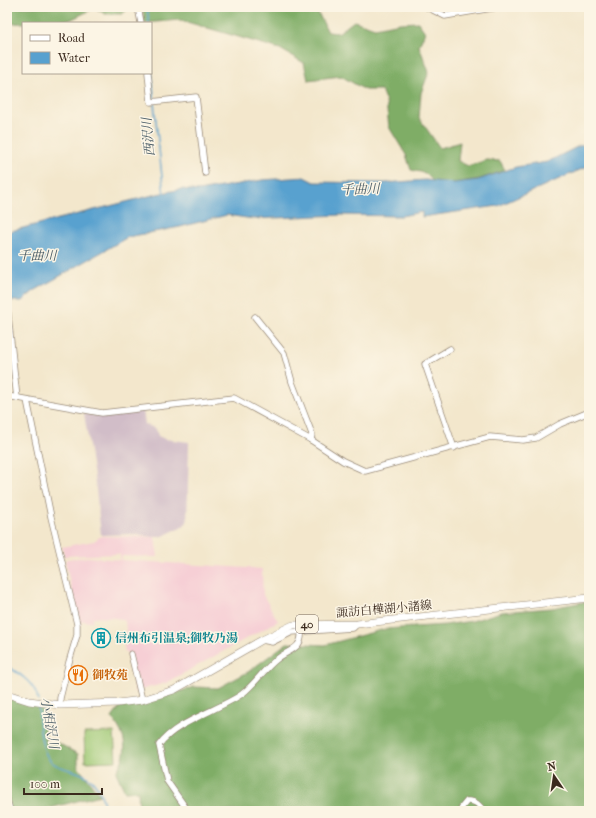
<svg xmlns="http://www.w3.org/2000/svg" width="596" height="818" font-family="'IM FELL French Canon','Noto Serif JP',serif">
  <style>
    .built { fill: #f6cfd5 }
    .industrial { fill: #d1bdc8 }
    .green { fill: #9fc975; stroke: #6d7a4a }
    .forest { fill: #7fad66; stroke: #5d6c42 }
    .water { fill: #58a1cf; stroke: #4a6676 }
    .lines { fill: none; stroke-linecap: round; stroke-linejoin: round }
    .stream { stroke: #58a1cf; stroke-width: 1.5 }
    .minor-casing { stroke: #978875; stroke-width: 7 }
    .major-casing { stroke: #978875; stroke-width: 8 }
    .minor { stroke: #fff; stroke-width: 5.5 }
    .major { stroke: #fff; stroke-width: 7 }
    .labels { text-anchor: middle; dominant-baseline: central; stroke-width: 3; stroke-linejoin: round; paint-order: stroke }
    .shield { fill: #fcf5e5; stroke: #75675a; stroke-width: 1 }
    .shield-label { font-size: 11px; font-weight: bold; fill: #3b2a1e }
    .street-label { font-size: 12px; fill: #3b2a1e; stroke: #fcf5e5 }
    .culture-label { font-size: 12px; font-weight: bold; fill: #0d838f; stroke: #fcf5e5; text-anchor: start }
    .food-label { font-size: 12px; font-weight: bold; fill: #c56008; stroke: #fcf5e5; text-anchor: start }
    .water-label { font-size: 13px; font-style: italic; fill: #475a65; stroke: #fcf5e5 }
  </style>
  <rect width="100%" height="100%" fill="#fcf5e5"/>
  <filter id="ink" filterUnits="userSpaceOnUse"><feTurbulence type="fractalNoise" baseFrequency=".025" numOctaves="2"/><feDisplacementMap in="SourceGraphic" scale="8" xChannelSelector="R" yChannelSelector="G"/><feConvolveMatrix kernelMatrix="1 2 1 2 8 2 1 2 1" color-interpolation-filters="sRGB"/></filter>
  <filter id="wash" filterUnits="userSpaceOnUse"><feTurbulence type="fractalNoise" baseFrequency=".012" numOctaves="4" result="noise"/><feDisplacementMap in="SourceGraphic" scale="16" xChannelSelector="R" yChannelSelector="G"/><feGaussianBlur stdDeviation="0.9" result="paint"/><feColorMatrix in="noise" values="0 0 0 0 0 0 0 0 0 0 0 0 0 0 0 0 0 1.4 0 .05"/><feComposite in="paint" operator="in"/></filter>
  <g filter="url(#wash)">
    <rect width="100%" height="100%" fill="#f3e7cc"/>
    <polygon class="built" points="101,536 155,537 158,557 122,556 121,560 262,569 263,595 278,621 166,683 133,692 135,690 127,652 125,652 124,646 124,638 126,630 125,621 116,618 93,617 92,622 82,621 80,626 65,561 67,559 88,557 120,560 120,554 64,556 62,547 94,541"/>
    <polygon class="industrial" points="143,410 145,424 156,429 158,436 165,439 189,442 187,522 183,526 163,536 154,537 132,534 101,535 96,489 84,413 97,415"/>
    <polygon class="green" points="114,732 116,761 85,762 84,733"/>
    <g class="forest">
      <polygon points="7,7 131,7 122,14 105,14 95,8 70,20 7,24"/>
      <polygon points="141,7 315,7 328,32 338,33 354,21 375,28 400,23 418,22 425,32 419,46 429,72 421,93 419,118 440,148 460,142 458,161 468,166 487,160 500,161 505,170 480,179 453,183 433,181 425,173 411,170 406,155 389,127 386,102 381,90 365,90 341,76 308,80 304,63 280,49 180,20 144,23 143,11"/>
      <path d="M589,601V811H139L138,791L125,792L116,772C129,752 127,737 112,718L120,707L152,700L194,687L218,688L248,672L287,643L325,645L385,629L445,625L472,621L501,612L552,608Z"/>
      <polygon points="7,697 19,702 45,707 45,733 46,742 56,742 78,754 78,767 100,795 39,811 7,811"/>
    </g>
    <polygon class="water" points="589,144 589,166 498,206 422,217 422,212 401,216 340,215 253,219 227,215 180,227 128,237 34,291 22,301 7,301 7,232 157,194 182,189 198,191 262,180 304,177 314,182 384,183 425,180 453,183 478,180 516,167 547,162 579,146"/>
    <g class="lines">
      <g class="stream">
        <polyline points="147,7 149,23"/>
        <polyline points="151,57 154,99"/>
        <polyline points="154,103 164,195"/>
        <path d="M7,666C20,674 36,684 38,700"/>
        <path d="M38,704C40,720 39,742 47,756C59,779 98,758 105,811"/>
      </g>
    </g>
  </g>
  <g filter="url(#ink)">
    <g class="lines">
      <g class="minor-casing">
        <g id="minor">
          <polyline points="138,7 141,23"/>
          <polyline points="427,7 445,16 498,7"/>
          <polyline points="148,73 151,102 196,97 205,173"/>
          <polyline points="7,306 17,398"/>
          <polyline points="255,317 284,353 292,382 312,434 311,440"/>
          <polyline points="450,349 425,364 454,448"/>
          <polyline points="7,396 102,413 234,398 311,440 343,461 365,471 490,437 523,440 536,438 560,424 589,412"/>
          <polyline points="27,400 51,517 77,624 77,635 69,662 60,698 60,705"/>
          <polyline points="262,640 272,642 292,632 353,628 357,624"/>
          <polyline points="131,654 142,700"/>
          <polyline points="7,799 10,811"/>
          <path d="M188,811L167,781L159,745C175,722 219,710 242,694C255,684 264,669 277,659C288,650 303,649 301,632"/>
          <path d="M461,811L462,807L467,801C475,800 479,805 484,811"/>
          <polyline points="543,811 551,809 554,811"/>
        </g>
      </g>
      <g class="major-casing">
        <polyline id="major" points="7,694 29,701 60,705 118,703 142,700 174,690 262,640 293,625 357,624 589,598"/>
      </g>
      <use href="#minor" class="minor"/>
      <use href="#major" class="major"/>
    </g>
  </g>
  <defs>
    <g id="building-ring" transform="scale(1)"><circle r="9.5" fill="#fcf5e5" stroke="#0f9aa8" stroke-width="1.5"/><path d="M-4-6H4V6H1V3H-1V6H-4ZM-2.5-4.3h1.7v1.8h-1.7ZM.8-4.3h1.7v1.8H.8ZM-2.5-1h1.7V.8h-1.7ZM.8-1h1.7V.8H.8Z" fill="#0f9aa8"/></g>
    <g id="restaurant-ring" transform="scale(1)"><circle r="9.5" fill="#fcf5e5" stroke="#e8710a" stroke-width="1.5"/><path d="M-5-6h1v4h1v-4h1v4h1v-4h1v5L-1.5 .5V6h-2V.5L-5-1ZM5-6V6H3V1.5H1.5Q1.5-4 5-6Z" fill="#e8710a"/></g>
  </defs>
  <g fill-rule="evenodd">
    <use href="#building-ring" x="101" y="638"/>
    <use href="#restaurant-ring" x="78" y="675"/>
  </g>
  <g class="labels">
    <rect class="shield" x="296" y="615" width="22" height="18" rx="3"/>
    <g class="shield-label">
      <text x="307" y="624">40</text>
    </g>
    <g class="street-label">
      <text transform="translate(384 609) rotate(-5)">諏訪白樺湖小諸線</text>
    </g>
    <g class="culture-label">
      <text x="115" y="638">信州布引温泉;御牧乃湯</text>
    </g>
    <g class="food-label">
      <text x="92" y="675">御牧苑</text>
    </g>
    <g class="water-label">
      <text transform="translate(148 137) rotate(-95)">西沢川</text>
      <text transform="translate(360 189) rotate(-2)">千曲川</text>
      <text x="37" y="255">千曲川</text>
      <text transform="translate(50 723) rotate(80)">小相沢川</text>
    </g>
  </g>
  <rect width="596" height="818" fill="none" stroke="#fcf5e5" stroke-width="24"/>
  <rect x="22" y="22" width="130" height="52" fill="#fcf5e5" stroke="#afa495"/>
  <rect x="30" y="35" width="20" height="6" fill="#ffffff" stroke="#afa495"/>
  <text x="58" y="42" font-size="12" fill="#3b2a1e">Road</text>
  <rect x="30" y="52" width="20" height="12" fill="#58a1cf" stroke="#afa495"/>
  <text x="58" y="62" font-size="12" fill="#3b2a1e">Water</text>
  <g transform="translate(554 776) rotate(347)" stroke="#fcf5e5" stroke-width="3" paint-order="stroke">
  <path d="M0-3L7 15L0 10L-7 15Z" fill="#3b2a1e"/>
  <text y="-6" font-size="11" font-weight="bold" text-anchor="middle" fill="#3b2a1e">N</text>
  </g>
  <path d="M24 788v6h78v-6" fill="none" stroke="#3b2a1e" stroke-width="2"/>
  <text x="30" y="788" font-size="12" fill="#3b2a1e" stroke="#fcf5e5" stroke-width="3" paint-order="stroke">100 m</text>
</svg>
